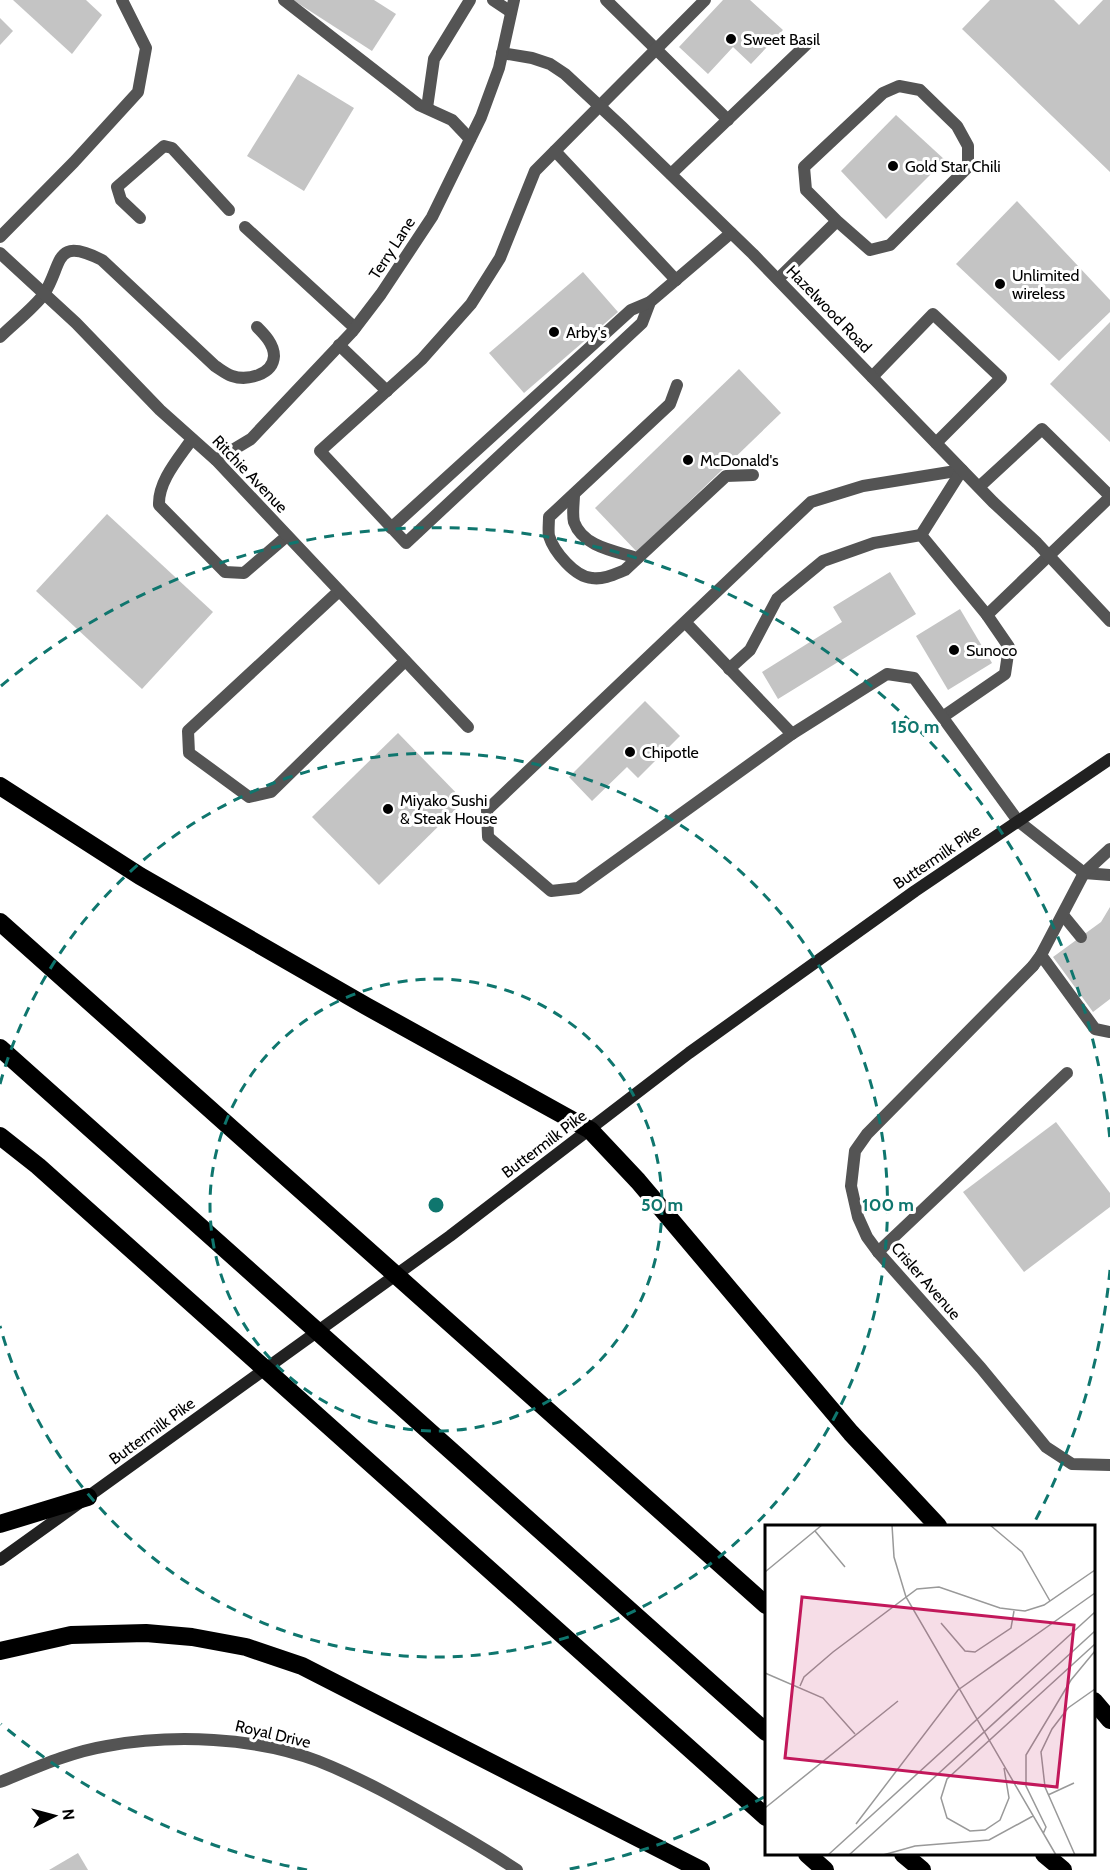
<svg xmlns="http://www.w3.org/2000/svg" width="1110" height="1870" font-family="Cabin,sans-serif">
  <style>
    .building { fill: #c4c4c4 }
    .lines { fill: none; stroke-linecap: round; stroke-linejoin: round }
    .lane { stroke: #545454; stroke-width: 12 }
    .street { stroke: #545454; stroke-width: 12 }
    .secondary { stroke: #212121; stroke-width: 12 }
    .highway { stroke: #000; stroke-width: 18 }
    .ring { fill: none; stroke: #0f766e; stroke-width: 3; stroke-dasharray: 10 8 }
    .poi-dot { fill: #000; stroke: #fff; stroke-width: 2 }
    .labels { text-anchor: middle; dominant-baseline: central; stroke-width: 6; stroke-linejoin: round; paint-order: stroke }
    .poi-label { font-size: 16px; fill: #000; stroke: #fff; text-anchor: start }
    .street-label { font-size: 16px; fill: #000; stroke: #fff }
    .inset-road { fill: none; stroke: #999; stroke-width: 1.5 }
    .view { fill: #c2185b; fill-opacity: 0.15; stroke: #c2185b; stroke-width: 3 }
    .inset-edge { fill: none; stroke: #000; stroke-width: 3 }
    .centre { fill: #0f766e; stroke: #fff; stroke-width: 3 }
    .ring-label { font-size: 18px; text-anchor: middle; font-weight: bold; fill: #0f766e; stroke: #fff; stroke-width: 6; stroke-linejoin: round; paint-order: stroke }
  </style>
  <rect width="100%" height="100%" fill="#fff"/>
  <g class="building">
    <polygon points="13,0 86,0 102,15 72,54"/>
    <polygon points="293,0 374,0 396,14 372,51"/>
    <polygon points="723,0 750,0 783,30 751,64 733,47 708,74 679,47"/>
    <polygon points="990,0 1054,0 1079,25 1103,0 1110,0 1110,172 962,29"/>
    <polygon points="0,18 13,31 0,45"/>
    <polygon points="298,74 354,108 304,191 247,156"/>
    <polygon points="896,115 945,160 886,219 841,171"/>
    <polygon points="1017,201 1110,300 1110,312 1059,361 956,264"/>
    <polygon points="583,272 618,312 524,393 489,353"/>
    <polygon points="1110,322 1110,442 1050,384"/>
    <polygon points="739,369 781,413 637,552 595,508"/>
    <polygon points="107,514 213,612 142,689 36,591"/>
    <polygon points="890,572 916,614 778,699 762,672 842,622 833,607"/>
    <polygon points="960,609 992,663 948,690 916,636"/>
    <polygon points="645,701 680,736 638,778 627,767 592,801 569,777"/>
    <polygon points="398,733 464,801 379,885 312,817"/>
    <polygon points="1110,907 1110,999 1093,1012 1053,957 1101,922"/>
    <polygon points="1056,1122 1110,1193 1110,1207 1024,1272 963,1192"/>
    <polygon points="78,1853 88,1870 49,1870"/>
  </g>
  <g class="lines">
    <g class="lane">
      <polyline points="284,0 419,105 452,120 470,139"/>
      <polyline points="493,0 511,12"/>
      <polyline points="606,0 728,120"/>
      <polyline points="705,0 535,171 500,258 471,304 422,359 320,451 406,543 642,323 650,302 731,233"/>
      <polyline points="427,108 434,59 470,0"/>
      <polyline points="555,151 676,280"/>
      <polyline points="671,174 809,42"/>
      <polyline points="140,218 121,200 117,187 164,146 172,148 229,210"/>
      <polyline points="245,227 355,328"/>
      <polyline points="0,237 74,162 138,92 146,48 122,0"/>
      <polyline points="778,279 837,221 870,250 890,245 968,167 968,146 957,126 920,90 899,86 883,93 804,167 806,190 837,221"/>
      <path d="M0,337C12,325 35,307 44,294C63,265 53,235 102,260L215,366C220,369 226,374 232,376C247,381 273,375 274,356C274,344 264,334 257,327"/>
      <polyline points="339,345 387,391"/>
      <polyline points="872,377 933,314 1001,378 936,443"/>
      <path d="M677,385L670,404L549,517C549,523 548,531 549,536C554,552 575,577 592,578C603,580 615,574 625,570L726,476L753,475"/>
      <path d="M192,439C179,458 158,481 159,505L225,572L244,573L287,536"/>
      <polyline points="979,487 1042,429 1110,496"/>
      <path d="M574,494C574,502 572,514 574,522C583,547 615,551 637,558"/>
      <polyline points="391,528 631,310 650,302"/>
      <polyline points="921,535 987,615 1009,647 1005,674 944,716"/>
      <polyline points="339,591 188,731 189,753 249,797 271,792 405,661"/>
      <polyline points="987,615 1110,497"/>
      <polyline points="685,622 792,734 578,888 551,891 488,837 487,810 811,502 863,486 962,470"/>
      <polyline points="729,669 750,650 777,599 823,561 874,543 921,535 962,470"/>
      <polyline points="792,734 887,674 914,678 1018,821 1084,873 1110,875"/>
      <polyline points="1063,915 1081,937"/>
      <polyline points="1041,955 1095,1029 1110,1032"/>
      <polyline points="1033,966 1041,955 1084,873 1110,849"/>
      <polyline points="878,1252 1067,1073"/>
    </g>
    <g class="street">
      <polyline points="502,53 532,58 550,64 565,74 622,127 753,254 993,502 1037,543 1110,621"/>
      <polyline points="0,253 76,323 160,410 216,460 468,727"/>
      <polyline points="216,460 251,439 352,332 381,294 432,217 481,117 499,68 514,0"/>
      <polyline points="1033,966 867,1134 855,1151 851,1186 858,1217 867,1237 878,1252 981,1368 1046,1447 1072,1464 1110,1465"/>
      <path d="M0,1782C35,1768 70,1752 107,1746C172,1734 256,1737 318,1761C361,1778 400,1800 440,1823C466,1838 492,1853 517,1870"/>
    </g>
    <polyline class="secondary" points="0,1560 450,1236 689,1053 915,891 1110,759"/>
    <g class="highway">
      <polyline points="0,786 140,876 366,1006 590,1130 638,1181 851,1433 938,1526"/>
      <polyline points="0,922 766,1605"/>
      <polyline points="0,1048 766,1732"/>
      <polyline points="0,1136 38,1166 766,1817"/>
      <polyline points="0,1524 88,1497"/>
      <polyline points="0,1651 71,1635 146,1633 192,1637 246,1647 302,1666 701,1870"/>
      <polyline points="1094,1701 1110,1720"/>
      <polyline points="807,1854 825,1870"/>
      <polyline points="903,1854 922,1870"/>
      <polyline points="1044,1854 1063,1870"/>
    </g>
  </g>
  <g class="ring">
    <circle cx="436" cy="1205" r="226"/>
    <path d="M0 1084A452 452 0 1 1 0 1326"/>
    <path d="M1110 1270A677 677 0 0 1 1034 1523M764 1797A677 677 0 0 1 565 1870M307 1870A677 677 0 0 1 1 1724M1 686A677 677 0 0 1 1110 1140"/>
  </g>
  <g class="poi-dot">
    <circle cx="731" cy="39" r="6"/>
    <circle cx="893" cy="166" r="6"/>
    <circle cx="1000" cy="284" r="6"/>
    <circle cx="554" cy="332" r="6"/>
    <circle cx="688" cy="460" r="6"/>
    <circle cx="954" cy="650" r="6"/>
    <circle cx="630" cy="752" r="6"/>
    <circle cx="388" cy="809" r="6"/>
  </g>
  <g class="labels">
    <g class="poi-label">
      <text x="743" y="39">Sweet Basil</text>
      <text x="905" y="166">Gold Star Chili</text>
      <text x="1012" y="275">Unlimited<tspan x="1012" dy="18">wireless</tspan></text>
      <text x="566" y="332">Arby's</text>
      <text x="700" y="460">McDonald's</text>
      <text x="966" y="650">Sunoco</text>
      <text x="642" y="752">Chipotle</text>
      <text x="400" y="800">Miyako Sushi<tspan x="400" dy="18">&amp; Steak House</tspan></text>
    </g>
    <g class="street-label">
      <text transform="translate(392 248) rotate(-57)">Terry Lane</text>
      <text transform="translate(829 309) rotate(46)">Hazelwood Road</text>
      <text transform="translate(250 474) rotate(46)">Ritchie Avenue</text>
      <text transform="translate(937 857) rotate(-34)">Buttermilk Pike</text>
      <text transform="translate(544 1144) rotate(-37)">Buttermilk Pike</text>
      <text transform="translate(926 1281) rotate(49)">Crisler Avenue</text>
      <text transform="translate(152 1431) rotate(-36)">Buttermilk Pike</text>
      <text transform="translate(273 1734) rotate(13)">Royal Drive</text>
    </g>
  </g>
  <g transform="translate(765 1525)">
    <rect width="330" height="330" fill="#fff"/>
    <path class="inset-road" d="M127,0L129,32L141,72L291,330M225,0L257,27L285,76M50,6L80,42M0,47L57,0M176,98L200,126L210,127L246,103L249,86M0,148L58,173L90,209M35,161L39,152L68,127L152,64L174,62L235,83L260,86L279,80L330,45M239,243L244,273L235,295L220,305L205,306L182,293L176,273L182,254L330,119M283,270L309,258M0,283L133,176M91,299L193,165L330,68M278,309L281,302L261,261V230L306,155L330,126M63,330L330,87M84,330L330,106M118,330L150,321L224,315L268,291M310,330L280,262L276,227L287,204L303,183L330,164"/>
    <path class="view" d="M37,72L309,100L292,262L20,233Z"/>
    <rect width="330" height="330" class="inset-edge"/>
  </g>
  <circle cx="436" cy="1205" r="9" class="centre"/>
  <g class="ring-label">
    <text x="915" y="733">150 m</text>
    <text x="662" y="1211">50 m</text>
    <text x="888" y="1211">100 m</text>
  </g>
  <g transform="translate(54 1816) rotate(84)" stroke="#ffffff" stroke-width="4.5" paint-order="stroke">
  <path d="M0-4.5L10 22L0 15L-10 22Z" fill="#000000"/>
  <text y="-9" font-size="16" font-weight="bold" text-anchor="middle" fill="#000000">N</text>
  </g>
</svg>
